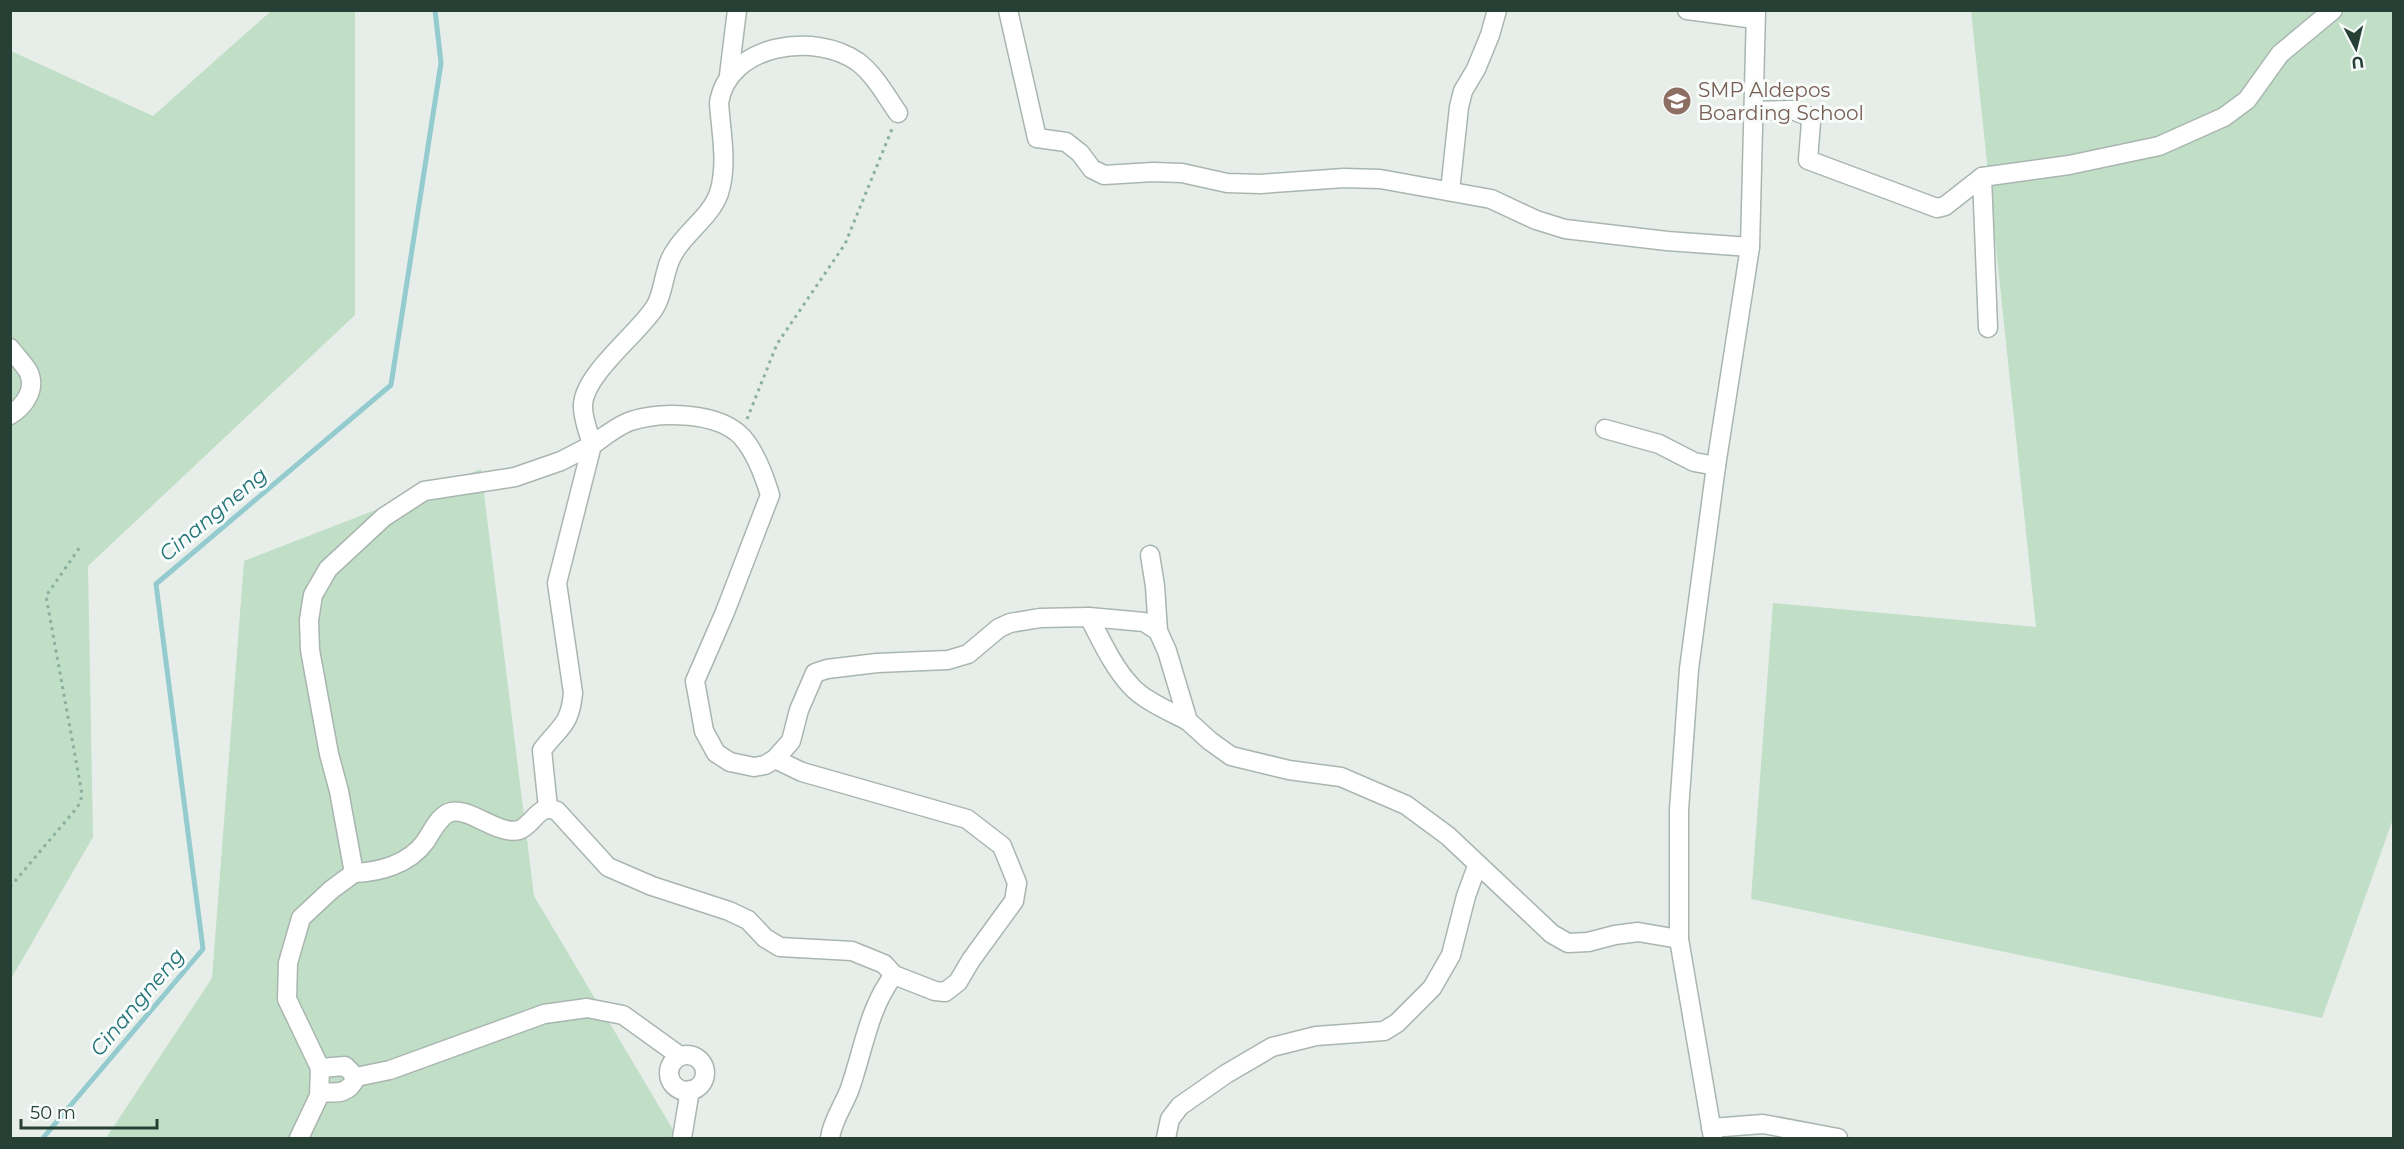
<svg xmlns="http://www.w3.org/2000/svg" width="2404" height="1149" font-family="Montserrat,sans-serif">
  <style>
    .green { fill: #c1dec6 }
    .lines { fill: none; stroke-linecap: round; stroke-linejoin: round }
    .stream { stroke: #93cbcf; stroke-width: 5 }
    .minor-casing { stroke: #a9b6b0; stroke-width: 21 }
    .path { stroke: #89b0a0; stroke-width: 3; stroke-dasharray: 3 4.5; stroke-linecap: butt }
    .minor { stroke: #fff; stroke-width: 18 }
    .labels { text-anchor: middle; dominant-baseline: central; stroke-width: 6; stroke-linejoin: round; paint-order: stroke }
    .education-label { font-size: 20px; fill: #785e54; stroke: #f7fbf9; text-anchor: start }
    .water-label { font-size: 21px; font-style: italic; fill: #237379; stroke: #f7fbf9 }
  </style>
  <rect width="100%" height="100%" fill="#e7eeea"/>
  <g class="green">
    <polygon points="271,11 355,11 355,315 88,566 93,837 11,979 11,51 153,116"/>
    <polygon points="1971,11 2393,11 2393,819 2322,1018 1751,899 1773,603 2036,627"/>
    <polygon points="481,469 534,896 678,1138 106,1138 212,978 244,561"/>
  </g>
  <g class="lines">
    <polyline class="stream" points="43,1138 203,949 156,584 391,385 441,63 435,10"/>
    <g class="minor-casing">
      <g id="minor">
        <polyline points="1008,10 1037,138 1066,142 1080,153 1092,169 1104,175 1153,172 1182,173 1227,183 1260,184 1344,178 1380,179 1491,199 1536,220 1565,229 1667,241 1750,247"/>
        <polyline points="1687,10 1755,19"/>
        <polyline points="729,75 737,10"/>
        <polyline points="1753,111 1792,110 1808,116 1811,122 1808,160 1937,208 1945,206 1982,177 2069,165 2159,146 2224,117 2247,100 2280,54 2333,10"/>
        <polyline points="1982,177 1988,328"/>
        <polyline points="1450,191 1459,107 1463,91 1476,69 1490,35 1497,10"/>
        <path d="M10,348C16,356 23,363 28,371C37,388 25,406 10,415"/>
        <polyline points="1605,429 1659,444 1694,462 1716,466"/>
        <polyline points="1150,555 1155,586 1158,631"/>
        <path d="M1089,617C1101,640 1113,667 1131,686C1143,700 1171,712 1188,721"/>
        <path d="M775,759L802,772L967,819L1002,846L1017,883L1014,901L971,960L958,982L945,992L935,991L894,975C868,1008 863,1053 849,1091C843,1106 832,1122 830,1138"/>
        <path d="M548,808L542,750C559,727 570,726 573,693L557,583L592,445C604,437 618,425 631,421C661,411 719,412 742,437C756,453 764,475 770,495L725,612L695,681L704,731L716,753L730,762L754,767L765,765L775,759L791,741L799,710L815,673L827,669L877,663L948,660L968,654L999,628L1010,623L1040,618L1089,617L1144,622L1158,631L1167,651L1188,721L1210,741L1231,756L1289,770L1341,777L1406,805L1448,836L1552,934L1568,943L1588,942L1615,935L1638,932L1679,939"/>
        <path d="M354,873C380,872 409,864 425,842C432,832 437,819 448,813C467,804 497,836 519,830C534,825 538,802 557,811L608,867L652,886L729,911L748,920L765,938L780,947L852,951L884,964L894,975"/>
        <circle cx="687" cy="1073" r="18"/>
        <polyline points="320,1068 345,1066 356,1077 390,1070 544,1014 587,1008 623,1015 680,1056"/>
        <path d="M320,1092C336,1093 349,1095 356,1077"/>
        <polyline points="1711,1128 1763,1124 1838,1138"/>
        <path d="M299,1138L319,1096L320,1068L287,999L288,963L301,918L331,890L354,873L339,791L329,754L310,650L309,620L313,595L328,569L384,517L424,491L515,477L561,461L592,445C589,433 582,417 583,405C584,374 640,332 655,307C665,291 663,268 675,251C687,231 711,216 719,193C728,164 721,133 719,103C728,44 815,31 858,62C875,75 886,96 898,113"/>
        <polyline points="682,1138 690,1090"/>
        <polyline points="1166,1138 1170,1119 1180,1106 1226,1074 1272,1047 1316,1036 1384,1031 1397,1023 1432,988 1451,955 1466,896 1477,866"/>
        <polyline points="1713,1138 1679,939 1679,810 1689,669 1716,466 1750,247 1756,10"/>
      </g>
    </g>
    <g class="path">
      <polyline points="747,419 777,344 845,244 892,129"/>
      <polyline points="10,887 75,810 80,803 82,794 46,596 80,547"/>
    </g>
    <use href="#minor" class="minor"/>
  </g>
  <defs>
    <g id="school-disc" transform="scale(1.5)"><circle r="9.5" fill="#8d6e63" stroke="#f7fbf9"/><path d="M0-5L7-2L0 1L-7-2ZM-4 1L0 2.5L4 1V4Q0 6-4 4Z" fill="#fff"/></g>
  </defs>
  <g fill-rule="evenodd">
    <use href="#school-disc" x="1677" y="101"/>
  </g>
  <g class="labels">
    <g class="education-label">
      <text x="1698" y="90">SMP Aldepos<tspan x="1698" dy="23">Boarding School</tspan></text>
    </g>
    <g class="water-label">
      <text transform="translate(213 514) rotate(-40)">Cinangneng</text>
      <text transform="translate(137 1002) rotate(-50)">Cinangneng</text>
    </g>
  </g>
  <rect width="2404" height="1149" fill="none" stroke="#264036" stroke-width="24"/>
  <g transform="translate(2356 48) rotate(173)" stroke="#f7fbf9" stroke-width="4.5" paint-order="stroke">
  <path d="M0-4.5L10 22L0 15L-10 22Z" fill="#264036"/>
  <text y="-9" font-size="16" font-weight="bold" text-anchor="middle" fill="#264036">U</text>
  </g>
  <path d="M21 1119v9h136v-9" fill="none" stroke="#264036" stroke-width="3"/>
  <text x="30" y="1119" font-size="18" fill="#264036" stroke="#f7fbf9" stroke-width="4.5" paint-order="stroke">50 m</text>
</svg>
